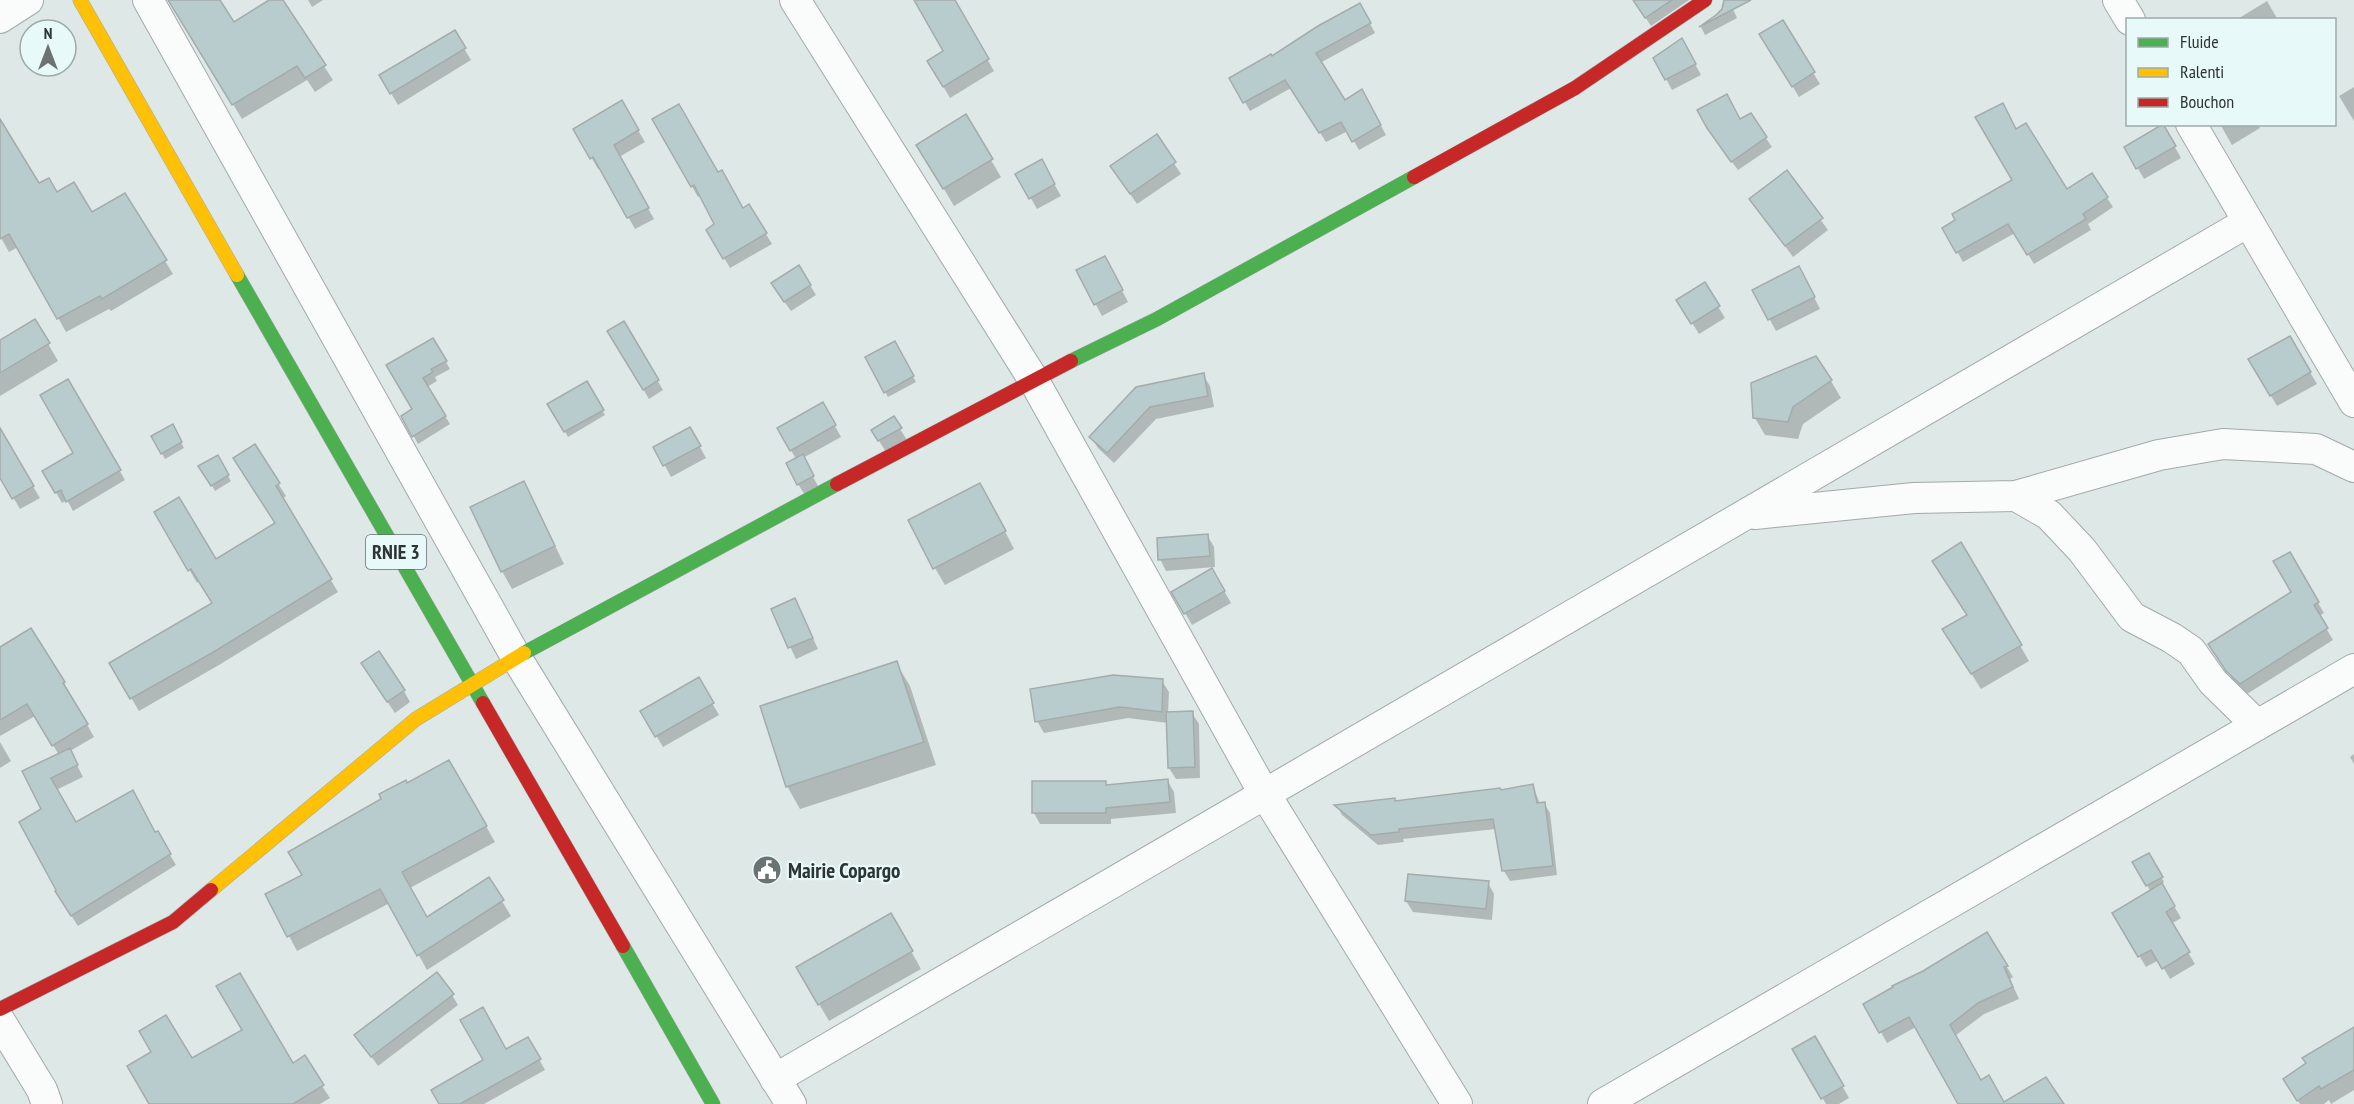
<svg xmlns="http://www.w3.org/2000/svg" width="2354" height="1104" font-family="'PT Sans Narrow',sans-serif">
  <style>
    .shadow { fill: #0003 }
    .building { fill: #b8cbcd; stroke: #a4acab; stroke-width: 1.5 }
    .lines { fill: none; stroke-linecap: round; stroke-linejoin: round }
    .street-casing { stroke: #a3aaa9; stroke-width: 32 }
    .fast-casing { stroke: #a3aaa9; stroke-width: 15 }
    .slow-casing { stroke: #a3aaa9; stroke-width: 15 }
    .jam-casing { stroke: #a3aaa9; stroke-width: 15 }
    .street { stroke: #fafcfb; stroke-width: 30 }
    .fast { stroke: #4caf50; stroke-width: 14 }
    .slow { stroke: #ffc107; stroke-width: 14 }
    .jam { stroke: #c62828; stroke-width: 14 }
    .labels { text-anchor: middle; dominant-baseline: central; stroke-width: 4.5; stroke-linejoin: round; paint-order: stroke }
    .shield { fill: #e7f9f8; stroke: #656f6f; stroke-width: 1.5 }
    .shield-label { font-size: 20px; font-weight: bold; fill: #2d3434 }
    .poi-label { font-size: 21px; font-weight: bold; fill: #2d3434; stroke: #e7f9f8; text-anchor: start }
  </style>
  <rect width="100%" height="100%" fill="#dee8e6"/>
  <g class="shadow">
    <polygon points="170,0 218,0 233,25 272,0 281,0 333,80 315,92 307,80 242,119"/>
    <polygon points="308,0 323,0 312,7"/>
    <polygon points="916,0 953,0 994,71 950,98 929,62 945,51"/>
    <polygon points="1634,0 1689,0 1651,26"/>
    <polygon points="1725,0 1729,0 1737,18 1705,35 1701,27 1717,16 1723,9"/>
    <polygon points="2267,1 2278,20 2236,20"/>
    <polygon points="1360,5 1375,33 1320,63 1345,102 1367,100 1386,135 1359,150 1348,131 1326,142 1291,88 1250,111 1231,78 1271,58"/>
    <polygon points="1782,22 1820,84 1799,97 1761,34"/>
    <polygon points="454,32 471,60 398,105 381,76"/>
    <polygon points="1682,40 1701,75 1672,90 1655,58"/>
    <polygon points="2354,87 2354,121 2339,96"/>
    <polygon points="621,102 645,142 619,157 654,219 635,229 601,168 598,169 575,129"/>
    <polygon points="1750,115 1772,147 1738,170 1714,138"/>
    <polygon points="965,116 1001,177 954,206 918,145"/>
    <polygon points="654,119 718,174 743,209 749,206 772,244 730,268 708,230 716,225 701,195 698,197"/>
    <polygon points="0,122 39,185 91,214 125,195 173,274 111,311 109,309 66,332 18,247 9,252 0,236"/>
    <polygon points="2220,124 2258,124 2260,128 2232,145"/>
    <polygon points="2163,126 2181,158 2144,179 2126,148"/>
    <polygon points="2016,131 2066,191 2092,175 2113,207 2088,224 2091,230 2034,264 2015,233 1963,262 1944,228 2014,181"/>
    <polygon points="1156,136 1181,174 1137,204 1119,178"/>
    <polygon points="1041,161 1061,196 1037,209 1017,174"/>
    <polygon points="1787,173 1828,230 1793,257 1751,199"/>
    <polygon points="799,267 816,295 791,311 778,293"/>
    <polygon points="1111,269 1128,302 1102,316 1078,271"/>
    <polygon points="1805,279 1820,309 1776,331 1754,290"/>
    <polygon points="1704,284 1725,318 1699,334 1678,300"/>
    <polygon points="35,321 58,361 0,396 0,342"/>
    <polygon points="624,323 663,390 649,399 609,332"/>
    <polygon points="2290,338 2317,384 2277,406 2250,360"/>
    <polygon points="433,340 450,369 435,377 437,381 427,387 450,424 418,444 403,416 414,409"/>
    <polygon points="894,343 916,382 888,397 867,358"/>
    <polygon points="1203,375 1210,386 1214,407 1156,419 1114,463 1098,448 1091,437"/>
    <polygon points="68,381 125,480 73,511 67,500 62,503 44,472 75,454"/>
    <polygon points="1831,381 1841,398 1803,424 1798,439 1765,435 1755,418"/>
    <polygon points="587,384 605,415 568,437 549,405"/>
    <polygon points="823,404 841,437 803,458 819,488 805,495 798,484 796,459 779,429"/>
    <polygon points="893,418 907,440 886,452 873,431"/>
    <polygon points="172,426 184,448 165,459 153,437"/>
    <polygon points="690,429 706,458 671,477 655,447"/>
    <polygon points="0,431 40,498 20,509 0,475"/>
    <polygon points="254,446 286,496 282,499 338,592 219,665 139,711 111,664 213,604 199,581 197,583 156,512 215,561 276,524"/>
    <polygon points="217,458 231,481 215,491 201,467"/>
    <polygon points="533,501 564,564 512,589 502,571"/>
    <polygon points="990,502 1014,549 945,585 935,568"/>
    <polygon points="1207,535 1214,547 1215,567 1166,571 1160,559"/>
    <polygon points="1961,544 2029,661 1981,689 1953,645 1968,616 1934,562"/>
    <polygon points="2289,554 2324,613 2319,616 2333,640 2247,694 2234,682 2217,655 2293,592"/>
    <polygon points="1212,570 1231,603 1192,625 1173,592"/>
    <polygon points="795,600 818,649 796,659 773,610"/>
    <polygon points="0,648 64,683 94,737 70,751 83,777 56,790 75,824 157,833 176,865 78,926 63,903 43,810 24,771 59,755 35,716 0,736"/>
    <polygon points="896,663 910,686 936,765 800,809 787,786"/>
    <polygon points="369,675 404,691 410,702 395,713"/>
    <polygon points="698,679 719,715 663,747 642,712"/>
    <polygon points="1162,681 1169,692 1168,713 1192,713 1199,724 1200,778 1176,779 1169,768 1168,723 1128,718 1044,733 1037,721"/>
    <polygon points="0,742 11,761 0,768"/>
    <polygon points="2354,754 2354,764 2350,757"/>
    <polygon points="449,762 495,842 410,888 427,919 489,880 511,916 427,970 390,903 297,951 267,895 304,876"/>
    <polygon points="1167,780 1174,792 1176,813 1111,819 1111,824 1040,824 1034,813 1105,782 1107,786"/>
    <polygon points="1533,786 1540,804 1544,803 1550,813 1557,875 1510,881 1504,871 1496,829 1403,839 1404,842 1378,845 1342,815 1337,806 1396,802"/>
    <polygon points="2149,855 2164,882 2161,884 2181,918 2171,924 2195,964 2170,979 2159,960 2146,967 2114,914 2151,892 2134,863"/>
    <polygon points="1488,883 1494,894 1492,920 1413,912 1406,901"/>
    <polygon points="891,915 921,969 829,1021 798,968"/>
    <polygon points="1987,934 2013,977 2010,979 2019,999 1984,1014 1955,1036 1981,1082 2004,1104 1960,1104 1916,1027 1887,1043 1865,1004 1924,973"/>
    <polygon points="452,995 458,1005 378,1066 356,1035"/>
    <polygon points="2354,1028 2354,1090 2331,1104 2329,1100 2324,1104 2300,1104 2293,1094"/>
    <polygon points="1815,1038 1849,1098 1839,1104 1826,1104 1794,1050"/>
    <polygon points="528,1039 545,1070 484,1104 441,1104 505,1051"/>
    <polygon points="191,1060 292,1065 322,1086 330,1098 320,1104 151,1104"/>
  </g>
  <g class="building">
    <polygon points="168,0 220,0 234,22 269,0 283,0 326,65 305,78 297,66 232,105"/>
    <polygon points="914,0 955,0 989,59 943,87 927,61 943,51"/>
    <polygon points="1633,0 1672,0 1645,18"/>
    <polygon points="1724,0 1751,0 1699,27 1716,15 1722,9"/>
    <polygon points="1360,3 1371,23 1316,53 1345,100 1362,89 1381,125 1352,142 1341,122 1319,133 1285,80 1243,103 1229,78 1271,54 1272,56 1318,26"/>
    <polygon points="1783,20 1815,72 1792,87 1759,34"/>
    <polygon points="455,30 466,48 390,94 379,75"/>
    <polygon points="1682,38 1696,64 1665,80 1653,58"/>
    <polygon points="1727,94 1740,119 1751,113 1767,137 1731,162 1707,128 1697,110"/>
    <polygon points="622,100 639,130 614,145 649,208 627,218 593,157 590,159 573,129"/>
    <polygon points="2003,103 2016,129 2026,123 2067,189 2092,173 2108,197 2083,214 2086,219 2027,255 2008,224 1956,253 1942,228 1955,220 1952,214 2012,180 1975,117"/>
    <polygon points="679,104 718,172 722,170 743,208 749,204 767,233 723,259 706,230 714,224 694,185 691,187 652,119"/>
    <polygon points="966,114 993,159 943,189 916,145"/>
    <polygon points="0,119 39,183 49,178 57,192 74,182 92,212 125,193 167,260 102,299 100,296 57,319 9,234 0,239"/>
    <polygon points="2163,124 2176,146 2136,169 2124,147"/>
    <polygon points="1157,134 1176,162 1130,194 1110,166"/>
    <polygon points="1042,159 1055,184 1029,199 1015,174"/>
    <polygon points="1787,170 1823,218 1785,246 1749,199"/>
    <polygon points="1105,256 1123,290 1094,305 1076,270"/>
    <polygon points="799,265 811,285 784,302 771,283"/>
    <polygon points="1799,266 1815,297 1768,320 1752,290"/>
    <polygon points="1705,282 1720,306 1691,324 1676,300"/>
    <polygon points="35,319 50,343 0,373 0,340"/>
    <polygon points="624,321 659,380 643,390 607,331"/>
    <polygon points="2290,336 2311,372 2270,396 2248,359"/>
    <polygon points="433,338 447,361 431,369 433,372 423,378 446,416 412,437 401,416 412,409 386,365"/>
    <polygon points="895,341 914,376 884,393 865,357"/>
    <polygon points="1816,356 1832,380 1793,407 1788,422 1753,418 1751,383"/>
    <polygon points="1204,373 1208,396 1150,407 1107,453 1089,437 1136,387"/>
    <polygon points="68,379 121,470 66,502 61,490 55,493 42,471 73,453 40,395"/>
    <polygon points="587,381 604,410 564,432 547,404"/>
    <polygon points="823,402 836,425 790,451 777,428"/>
    <polygon points="894,416 902,428 878,441 871,430"/>
    <polygon points="173,424 182,442 161,454 151,436"/>
    <polygon points="690,427 701,446 663,466 653,447"/>
    <polygon points="0,428 34,486 12,499 0,478"/>
    <polygon points="255,444 280,483 276,486 332,579 212,653 130,699 109,663 212,603 191,569 188,571 154,512 179,497 216,559 275,523 233,458"/>
    <polygon points="803,454 814,476 797,485 786,463"/>
    <polygon points="218,455 229,475 211,486 198,466"/>
    <polygon points="524,481 555,546 501,572 470,507"/>
    <polygon points="980,483 1006,531 933,569 908,520"/>
    <polygon points="1208,534 1210,556 1158,560 1157,538"/>
    <polygon points="1961,542 2022,645 1971,674 1942,629 1967,615 1932,561"/>
    <polygon points="2290,552 2319,602 2314,605 2328,628 2240,684 2226,671 2208,644 2291,592 2273,561"/>
    <polygon points="1212,568 1225,591 1184,614 1171,592"/>
    <polygon points="795,598 813,638 788,648 771,609"/>
    <polygon points="31,628 65,682 63,683 88,724 52,746 27,704 0,720 0,647"/>
    <polygon points="379,651 405,690 387,702 361,663"/>
    <polygon points="897,661 924,742 786,787 760,706"/>
    <polygon points="1113,675 1163,679 1162,712 1120,707 1035,722 1030,689"/>
    <polygon points="699,677 714,703 655,737 640,711"/>
    <polygon points="1193,711 1195,767 1168,768 1166,712"/>
    <polygon points="70,748 78,765 51,778 76,822 133,790 155,832 158,831 171,854 71,916 55,891 56,890 19,822 41,809 22,771"/>
    <polygon points="449,760 487,826 402,872 427,917 489,877 504,900 417,956 380,889 287,937 265,894 302,875 288,852 381,799 379,794 406,780 407,783"/>
    <polygon points="1168,779 1170,802 1106,808 1106,813 1032,813 1032,781 1106,781 1106,785"/>
    <polygon points="1533,784 1537,803 1545,802 1553,866 1502,871 1493,819 1399,829 1399,832 1371,835 1334,805 1395,798 1395,801 1500,788 1501,790"/>
    <polygon points="2149,853 2163,877 2146,886 2132,862"/>
    <polygon points="1408,874 1489,881 1486,909 1405,901"/>
    <polygon points="2162,883 2175,906 2166,912 2190,952 2162,969 2151,950 2138,957 2112,913"/>
    <polygon points="891,913 913,951 818,1005 796,967"/>
    <polygon points="1987,932 2008,966 2004,967 2013,987 1978,1003 1950,1025 1981,1080 1989,1075 2004,1102 2046,1077 2064,1104 1958,1104 1909,1017 1879,1033 1863,1004 1893,987 1892,986 1923,971"/>
    <polygon points="437,972 454,994 371,1057 354,1035"/>
    <polygon points="240,973 293,1063 305,1055 324,1085 293,1104 149,1104 127,1066 151,1052 139,1031 166,1015 192,1058 242,1030 216,986"/>
    <polygon points="483,1007 506,1049 528,1037 541,1059 460,1104 439,1104 431,1090 483,1060 460,1020"/>
    <polygon points="2354,1027 2354,1070 2321,1089 2319,1086 2297,1101 2283,1079 2306,1063 2302,1058"/>
    <polygon points="1815,1036 1844,1086 1821,1099 1792,1049"/>
  </g>
  <g class="lines">
    <g class="street-casing">
      <g id="street">
        <polyline points="148,0 516,657 791,1104"/>
        <polyline points="795,0 1033,379 1257,781 1457,1104"/>
        <polyline points="2118,0 2130,20"/>
        <polyline points="0,18 28,0"/>
        <polyline points="2191,124 2354,402"/>
        <polyline points="2016,496 2049,515 2082,550 2132,617 2172,638 2191,651 2213,682 2257,725"/>
        <polyline points="1755,514 1914,498 2016,496 2159,455 2223,444 2316,449 2354,467"/>
        <polyline points="0,1021 42,1090 47,1104"/>
        <polyline points="775,1079 2248,222"/>
        <polyline points="1603,1104 2354,669"/>
      </g>
    </g>
    <g class="fast-casing">
      <g id="fast">
        <polyline points="237,275 483,703"/>
        <polyline points="1071,361 1157,319 1414,177"/>
        <polyline points="524,653 837,484"/>
        <polyline points="623,946 713,1104"/>
      </g>
    </g>
    <g class="slow-casing">
      <g id="slow">
        <polyline points="80,0 237,275"/>
        <polyline points="211,890 416,719 524,653"/>
      </g>
    </g>
    <g class="jam-casing">
      <g id="jam">
        <polyline points="1414,177 1575,88 1705,0"/>
        <polyline points="837,484 1071,361"/>
        <polyline points="483,703 623,946"/>
        <polyline points="0,1009 173,922 211,890"/>
      </g>
    </g>
    <use href="#street" class="street"/>
    <use href="#fast" class="fast"/>
    <use href="#slow" class="slow"/>
    <use href="#jam" class="jam"/>
  </g>
  <defs>
    <g id="civic-disc" transform="scale(1.5)"><circle r="9.5" fill="#6b7372" stroke="#e7f9f8"/><path d="M-.6-6.5H3V-4.5H.6V-3L4-1V1h2V6H-6V1h2V-1L-.6-3ZM-1.2 2.5V6h2.4V2.5Z" fill="#fff"/></g>
  </defs>
  <g fill-rule="evenodd">
    <use href="#civic-disc" x="767" y="870"/>
  </g>
  <g class="labels">
    <rect class="shield" x="366" y="535" width="60" height="34" rx="4.5"/>
    <g class="shield-label">
      <text x="396" y="552">RNIE 3</text>
    </g>
    <g class="poi-label">
      <text x="788" y="870">Mairie Copargo</text>
    </g>
  </g>
  <rect x="2126" y="18" width="210" height="108" fill="#e7f9f8" stroke="#9daaaa" stroke-width="1.5"/>
  <rect x="2138" y="38" width="30" height="9" fill="#4caf50" stroke="#9daaaa" stroke-width="1.5"/>
  <text x="2180" y="48" font-size="18" fill="#2d3434">Fluide</text>
  <rect x="2138" y="68" width="30" height="9" fill="#ffc107" stroke="#9daaaa" stroke-width="1.5"/>
  <text x="2180" y="78" font-size="18" fill="#2d3434">Ralenti</text>
  <rect x="2138" y="98" width="30" height="9" fill="#c62828" stroke="#9daaaa" stroke-width="1.5"/>
  <text x="2180" y="108" font-size="18" fill="#2d3434">Bouchon</text>
  <g transform="translate(48 48)"><circle r="28" fill="#e7f9f8" stroke="#9daaaa" stroke-width="1.5"/>
  <path d="M0-4.5L10 22L0 15L-10 22Z" fill="#6b7372"/>
  <text y="-9" font-size="16" font-weight="bold" text-anchor="middle" fill="#2d3434">N</text>
  </g>
</svg>
